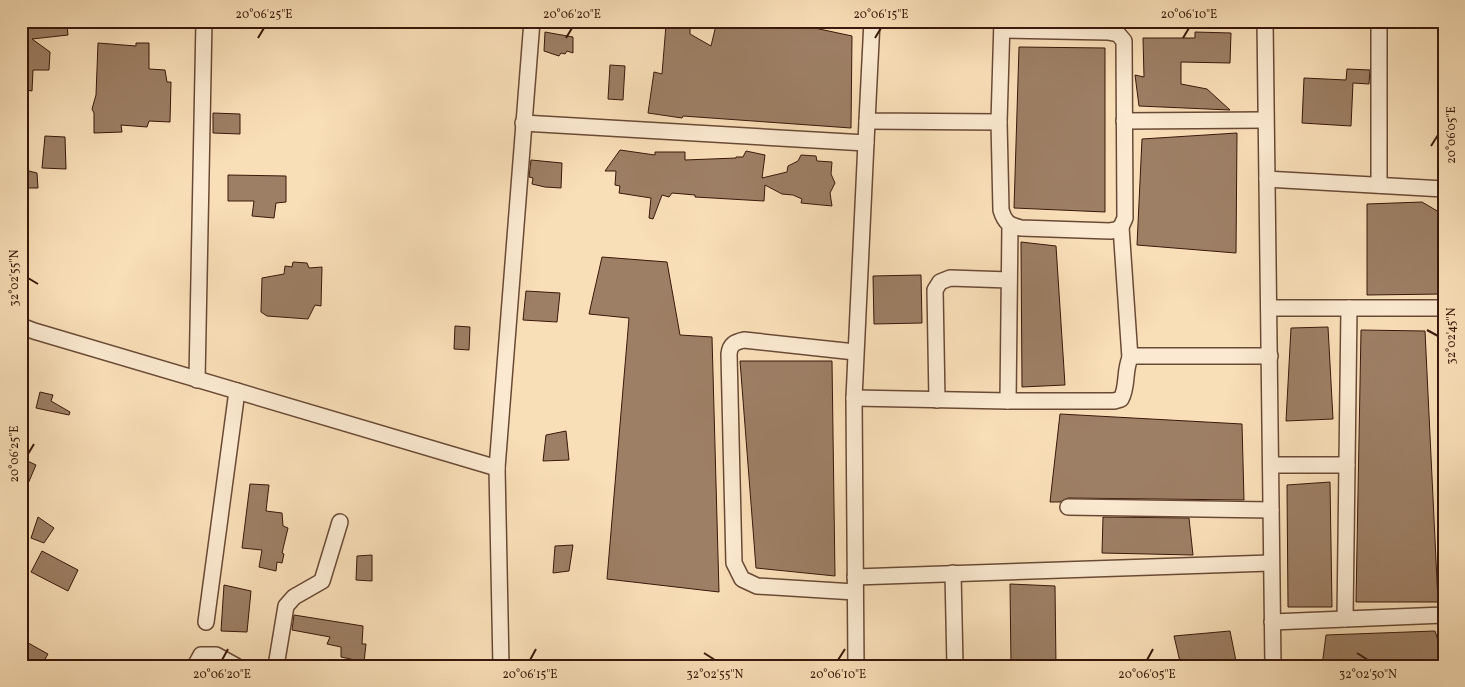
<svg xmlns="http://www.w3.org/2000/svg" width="1465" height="687" font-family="Vollkorn,serif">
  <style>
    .building { fill: #9d7f65; stroke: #3a180b }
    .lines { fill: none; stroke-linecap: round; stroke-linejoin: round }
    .minor-casing { stroke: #6a4a36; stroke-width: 18 }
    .minor { stroke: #fbead1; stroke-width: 15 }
    .ticks { fill: none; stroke: #3a180b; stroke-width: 2 }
    .neatline { fill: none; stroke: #3a180b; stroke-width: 2 }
    .ticks-label { font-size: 12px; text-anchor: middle; fill: #3a180b }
  </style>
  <rect width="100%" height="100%" fill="#f9dfb8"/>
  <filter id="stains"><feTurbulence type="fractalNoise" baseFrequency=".004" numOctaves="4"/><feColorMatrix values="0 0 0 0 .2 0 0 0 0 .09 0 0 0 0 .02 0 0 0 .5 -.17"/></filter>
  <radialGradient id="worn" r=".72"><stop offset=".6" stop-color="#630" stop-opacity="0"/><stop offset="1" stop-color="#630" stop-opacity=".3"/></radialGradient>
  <g class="building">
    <polygon points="717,21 782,21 852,36 851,128 683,116 682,118 648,113 654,72 662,74 666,25 680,22 690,23 690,34 711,46"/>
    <polygon points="67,26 68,35 32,39 50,52 49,70 33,70 32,91 21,89 21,44 23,44 23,28"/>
    <polygon points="545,32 573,37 573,53 567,51 565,54 561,53 559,56 544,51"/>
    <polygon points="1195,32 1231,33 1230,63 1181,62 1181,84 1207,89 1230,110 1139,106 1135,75 1144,77 1143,38 1195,38"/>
    <polygon points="98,43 136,46 136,43 149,43 149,69 165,70 167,82 171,82 170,122 149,121 147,127 121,125 122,132 94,133 94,113 92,109 96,95"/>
    <polygon points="1019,47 1105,48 1105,212 1014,208"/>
    <polygon points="610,65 625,66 623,100 608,99"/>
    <polygon points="1347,69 1370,70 1369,84 1353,83 1351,126 1302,123 1304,78 1346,80"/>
    <polygon points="213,113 240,114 240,134 213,133"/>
    <polygon points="1237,133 1236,253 1137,245 1142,139"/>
    <polygon points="45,136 65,137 66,169 42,168"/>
    <polygon points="620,150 655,155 655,152 685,152 685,160 736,158 736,157 743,157 746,151 765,155 762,178 787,172 788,166 798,161 801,155 816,156 817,161 832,162 831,174 835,183 830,193 832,206 801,203 802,199 793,195 782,194 765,185 764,201 695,197 695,195 672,193 669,197 662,195 653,219 649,218 651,198 619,193 620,186 615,185 616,171 605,171"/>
    <polygon points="531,160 562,163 561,188 545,187 532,184 533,178 529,177"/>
    <polygon points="21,169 37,173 38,188 21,188"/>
    <polygon points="228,175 286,176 286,202 276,203 274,218 252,216 254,201 228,201"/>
    <polygon points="1422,202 1444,215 1444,294 1367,295 1367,204"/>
    <polygon points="1021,242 1056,246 1065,385 1022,387"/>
    <polygon points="602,257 667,262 680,335 712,337 719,592 607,579 629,318 589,314"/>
    <polygon points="293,262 307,263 309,268 322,267 321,306 315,305 308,319 267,316 261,312 262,278 284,274 285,266 292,267"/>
    <polygon points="921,275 922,323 874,324 873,276"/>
    <polygon points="526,291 560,293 557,322 523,320"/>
    <polygon points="455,326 470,327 469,350 454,349"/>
    <polygon points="1328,327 1333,419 1286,421 1291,328"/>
    <polygon points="1361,330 1425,331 1438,602 1356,602"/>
    <polygon points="740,361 832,361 835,576 756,568"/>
    <polygon points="40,392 53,395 51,401 70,412 69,415 36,408"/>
    <polygon points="1060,414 1242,424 1244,500 1068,498 1060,502 1050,502"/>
    <polygon points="566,431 569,460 543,461 546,435"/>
    <polygon points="21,458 36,465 21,500"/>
    <polygon points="1330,482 1332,607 1288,607 1287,485"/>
    <polygon points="250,484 269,485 266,511 282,513 283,526 288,528 282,553 284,554 282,563 277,562 276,571 259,567 262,550 242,548"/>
    <polygon points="38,517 54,528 44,543 31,538"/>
    <polygon points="1103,517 1189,518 1193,555 1102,553"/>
    <polygon points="573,545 569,571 553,573 555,546"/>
    <polygon points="42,551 78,570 68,591 31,572"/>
    <polygon points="372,555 372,581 356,580 357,556"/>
    <polygon points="1010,584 1055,586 1056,666 1011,666"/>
    <polygon points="224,585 251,591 247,632 221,631"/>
    <polygon points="294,615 363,626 362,644 366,644 364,662 341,657 341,647 327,644 330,637 292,630"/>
    <polygon points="1230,631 1237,666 1181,666 1174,636"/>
    <polygon points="1435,631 1444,659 1444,666 1322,666 1326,635"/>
    <polygon points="21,639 48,654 41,666 37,666 21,657"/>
  </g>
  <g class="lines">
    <g class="minor-casing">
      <g id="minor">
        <polyline points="872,21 867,121 999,122"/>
        <path d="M1002,21L999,122L1001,210C1005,223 1009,225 1021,228L1110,231L1116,230L1121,227"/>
        <polyline points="1265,21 1273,666"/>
        <polyline points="1002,30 1108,32 1118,34 1124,41 1125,218 1121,227 1130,358"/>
        <polyline points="1124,121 1265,120"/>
        <polyline points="523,123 866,143"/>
        <polyline points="1267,179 1444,189"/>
        <polyline points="1379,185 1379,21"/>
        <polyline points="1269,308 1444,308"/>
        <polyline points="21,326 34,331 497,468"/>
        <polyline points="197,380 204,21"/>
        <path d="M854,398L1008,401H1114L1121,399C1128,387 1124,371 1130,358L1136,356H1270"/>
        <polyline points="937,400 935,290 940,282 950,278 1009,280"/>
        <polyline points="1008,401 1010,225"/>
        <polyline points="1271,465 1347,465"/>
        <polyline points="1068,507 1271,510"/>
        <polyline points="953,573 955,666"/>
        <polyline points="855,577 1270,563"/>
        <path d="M855,592L757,586L742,579L734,563L729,354C730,344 735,342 744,340L855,352"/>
        <polyline points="1345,619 1349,308"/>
        <polyline points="206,622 237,391"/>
        <polyline points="1272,622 1444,615"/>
        <polyline points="195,666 201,655 216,655 236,666"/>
        <polyline points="276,666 286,606 294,597 322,581 340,522"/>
        <polyline points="501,666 497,468 532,21"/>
        <polyline points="856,666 854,398 867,121"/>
      </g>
    </g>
    <use href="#minor" class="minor"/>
  </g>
  <path class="ticks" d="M258,38L264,28M566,38L572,28M875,38L881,28M1183,38L1189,28M1431,146L1438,135M28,278L38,284M1427,330L1438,336M28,454L34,444M704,653L715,660M1357,653L1368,660M222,660L228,649M530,660L536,649M838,660L845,649M1147,660L1153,649"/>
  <rect width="1465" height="687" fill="none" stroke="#f9dfb8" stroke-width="55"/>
  <rect x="28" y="28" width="1410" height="632" class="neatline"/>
  <g class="ticks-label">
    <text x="264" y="18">20°06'25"E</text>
    <text x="572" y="18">20°06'20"E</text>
    <text x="881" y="18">20°06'15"E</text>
    <text x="1189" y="18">20°06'10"E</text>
    <text transform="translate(1451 135) rotate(-90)" y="4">20°06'05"E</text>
    <text transform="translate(14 278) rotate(-90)" y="4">32°02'55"N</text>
    <text transform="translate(1451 336) rotate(-90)" y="4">32°02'45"N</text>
    <text transform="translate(14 454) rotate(-90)" y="4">20°06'25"E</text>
    <text x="222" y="678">20°06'20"E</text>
    <text x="530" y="678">20°06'15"E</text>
    <text x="715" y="678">32°02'55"N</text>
    <text x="838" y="678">20°06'10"E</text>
    <text x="1147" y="678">20°06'05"E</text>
    <text x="1368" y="678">32°02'50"N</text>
  </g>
  <rect width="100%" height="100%" filter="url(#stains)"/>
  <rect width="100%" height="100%" fill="url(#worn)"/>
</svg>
